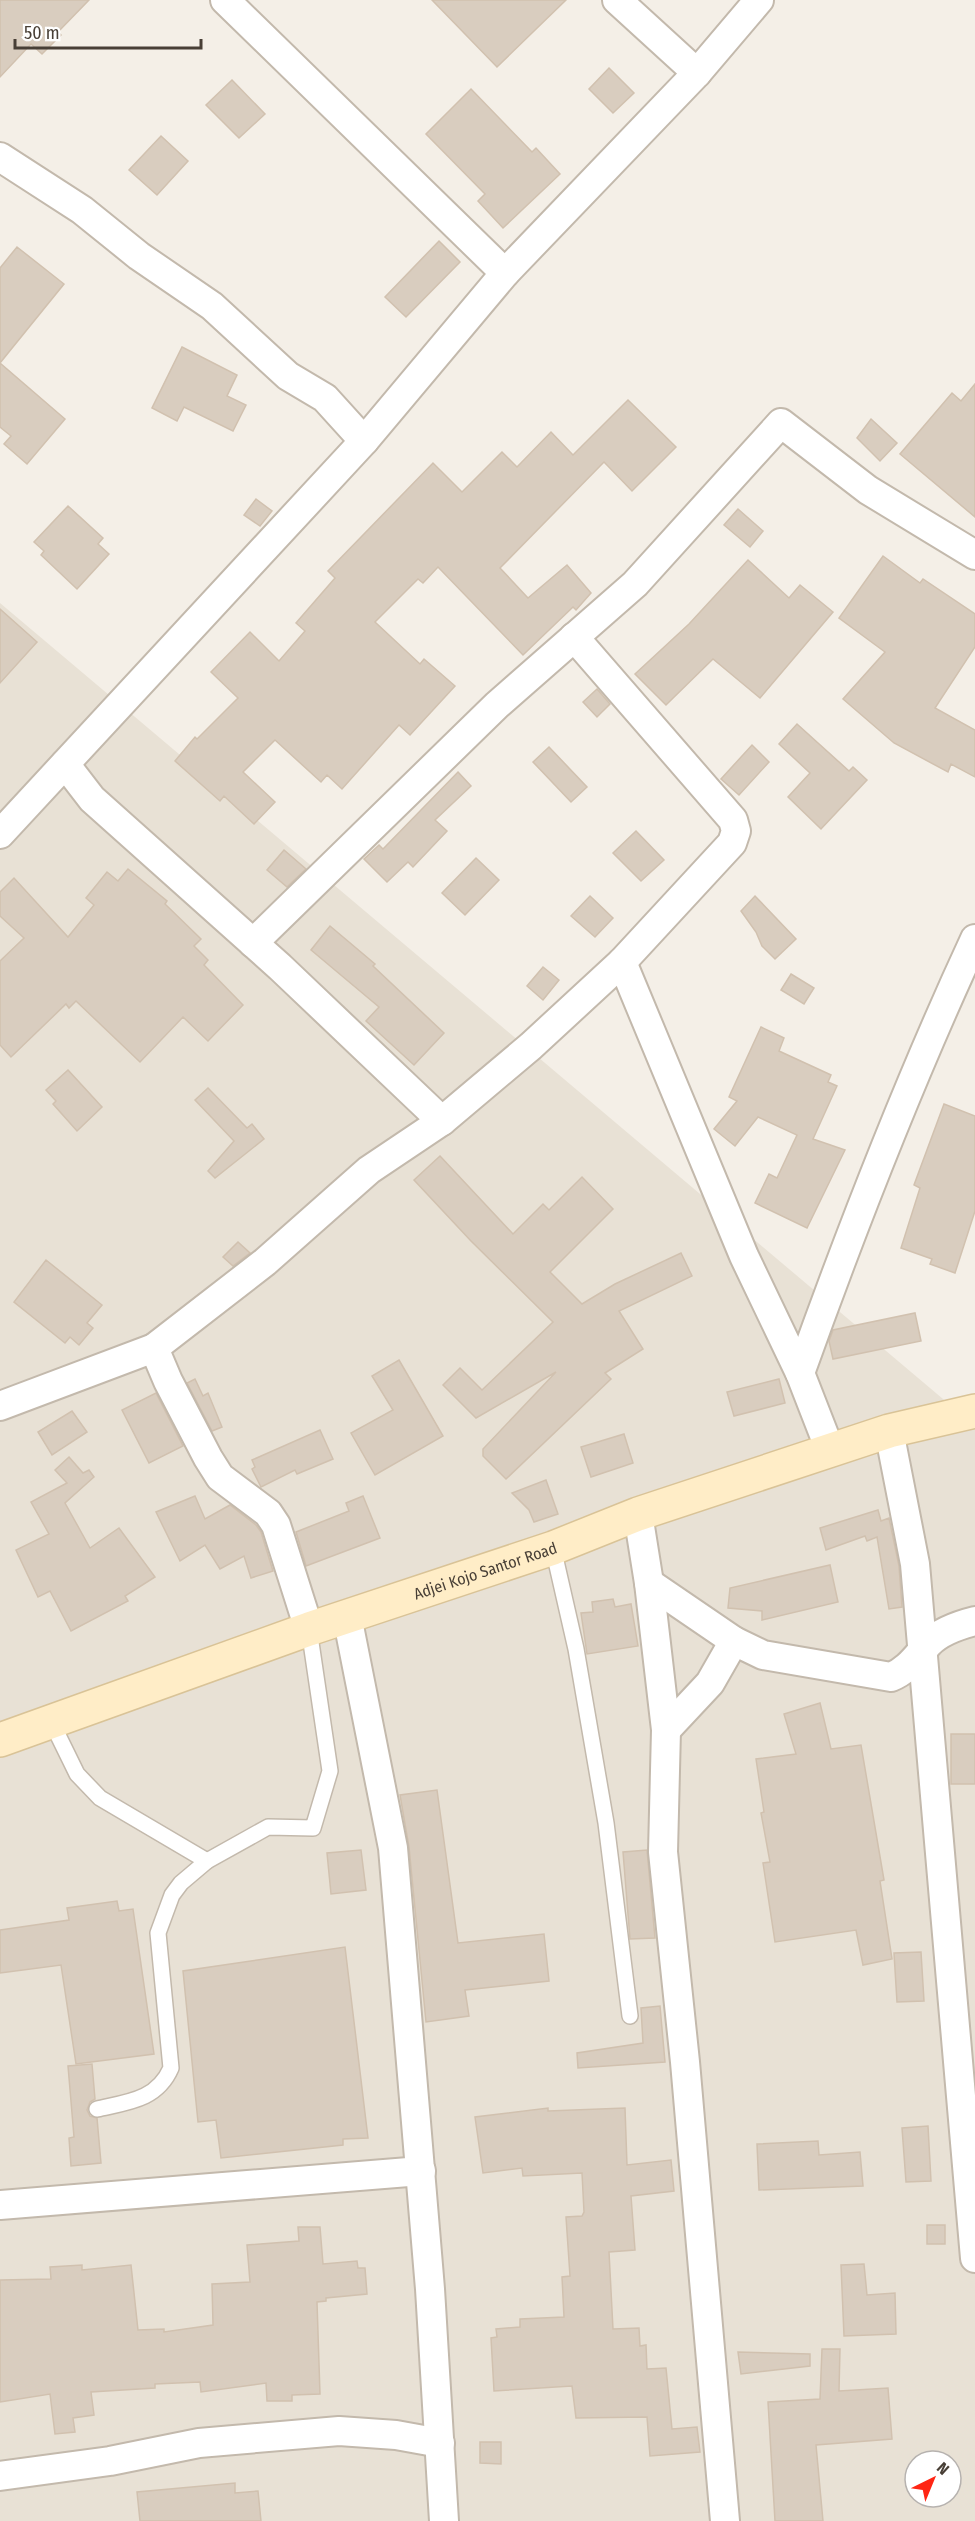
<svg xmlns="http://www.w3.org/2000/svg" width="975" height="2521" font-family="'Fira Sans Condensed',sans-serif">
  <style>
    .residential { fill: #e8e1d5; fill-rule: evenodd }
    .building { fill: #d9cdbf; stroke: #d1c1af; stroke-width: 1.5 }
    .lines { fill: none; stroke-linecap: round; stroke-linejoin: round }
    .lane-casing { stroke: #c3b9ac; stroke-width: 18 }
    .street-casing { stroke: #c3b9ac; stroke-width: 32 }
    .secondary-casing { stroke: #d9c397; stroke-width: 36 }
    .lane { stroke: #fff; stroke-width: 15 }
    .street { stroke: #fff; stroke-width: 28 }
    .secondary { stroke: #ffedc7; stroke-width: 33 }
    .labels { text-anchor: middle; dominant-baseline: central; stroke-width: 4.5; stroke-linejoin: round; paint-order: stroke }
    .street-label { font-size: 16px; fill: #483f36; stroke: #fff }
  </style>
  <rect width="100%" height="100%" fill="#f4efe7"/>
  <path class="residential" d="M0,603L975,1426V2521H0ZM915,2461H951V2497H915Z"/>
  <g class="building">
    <polygon points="0,0 89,0 58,32 61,35 42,54 31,44 0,77"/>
    <polygon points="432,0 566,0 497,67"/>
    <polygon points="609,68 634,93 613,113 589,89"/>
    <polygon points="232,80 265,114 239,138 206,105"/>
    <polygon points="471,89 532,152 536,148 560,174 503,228 478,201 485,194 426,134"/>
    <polygon points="161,136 188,161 157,195 129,170"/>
    <polygon points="439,241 460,262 406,317 385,297"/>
    <polygon points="17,247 64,284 0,363 65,419 27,464 4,444 11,436 0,427 0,268"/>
    <polygon points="182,347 237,375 227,396 246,405 233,431 184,407 177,421 152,408"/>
    <polygon points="975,384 975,517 900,454 952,393 961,401"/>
    <polygon points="628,400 676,447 632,491 604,462 500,568 528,598 567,565 591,593 576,610 573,607 523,655 438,567 423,583 418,579 375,622 420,664 424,659 455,686 410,735 399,725 342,789 327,775 321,782 275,740 243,772 275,802 254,824 224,796 220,801 175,761 195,737 197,739 238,698 211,672 250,632 279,661 305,631 296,623 335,578 328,571 433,463 462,492 502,452 517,467 551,432 573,455"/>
    <polygon points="871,419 897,443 880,461 857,438"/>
    <polygon points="256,499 272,511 260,526 244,515"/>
    <polygon points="68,506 103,538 98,544 109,554 77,589 41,555 44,551 34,542"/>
    <polygon points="738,509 763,531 750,547 724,525"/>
    <polygon points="883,556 920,583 923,579 975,614 975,647 935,708 975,730 975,777 951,764 948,772 894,743 843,699 885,652 839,618"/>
    <polygon points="748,560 789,598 800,585 833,612 760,698 713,659 666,705 635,674 689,624"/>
    <polygon points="0,609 37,642 0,683"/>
    <polygon points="597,689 610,704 597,717 583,702"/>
    <polygon points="797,724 849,771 853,767 867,780 821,829 788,797 810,773 779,744"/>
    <polygon points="752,745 769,762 739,795 721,779"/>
    <polygon points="549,747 587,787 571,802 533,762"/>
    <polygon points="458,772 471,786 435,820 447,831 413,867 408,862 387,882 364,859 379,845 383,849"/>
    <polygon points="636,831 664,860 641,881 613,853"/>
    <polygon points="284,850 306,869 287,887 267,870"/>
    <polygon points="476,858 499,880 465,915 442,893"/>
    <polygon points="128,869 167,901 165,904 201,939 194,946 208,960 204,965 243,1005 208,1041 183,1017 140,1062 76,1001 69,1008 66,1004 11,1057 0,1045 0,961 24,938 0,916 0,892 14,878 68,937 94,905 86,898 107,872 118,881"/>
    <polygon points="590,896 613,918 595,937 571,916"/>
    <polygon points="755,896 796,939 775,959 762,946 756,932 741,911"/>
    <polygon points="330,926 375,964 373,966 444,1033 414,1065 366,1021 379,1007 311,950"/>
    <polygon points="543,967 559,980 543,1000 527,986"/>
    <polygon points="791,974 814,988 804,1004 781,990"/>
    <polygon points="761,1027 784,1038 779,1051 831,1075 828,1082 837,1086 813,1139 845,1150 807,1228 755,1203 769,1174 777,1178 797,1135 758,1117 735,1146 714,1129 737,1101 729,1097"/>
    <polygon points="68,1070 102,1107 77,1131 53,1104 56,1101 46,1090"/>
    <polygon points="208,1088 247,1128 252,1124 264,1139 215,1178 208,1171 234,1141 195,1100"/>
    <polygon points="944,1104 975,1116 975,1211 955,1273 930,1264 932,1259 901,1248 920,1188 914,1185"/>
    <polygon points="440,1156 513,1234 543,1204 549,1210 582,1177 613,1209 550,1272 582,1304 615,1284 681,1253 692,1276 619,1311 643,1349 605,1373 611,1379 506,1479 483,1456 483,1449 556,1372 476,1418 443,1385 460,1368 482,1390 553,1322 471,1241 414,1180"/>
    <polygon points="238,1242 250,1253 233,1266 223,1257"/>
    <polygon points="46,1260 102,1305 87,1323 93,1328 79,1345 70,1337 65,1343 14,1302"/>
    <polygon points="915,1313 921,1341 833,1359 829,1341 833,1330"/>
    <polygon points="399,1360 443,1436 375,1475 351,1433 393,1410 372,1376"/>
    <polygon points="195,1379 203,1396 208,1393 222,1427 212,1431 187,1383"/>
    <polygon points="779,1379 785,1403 734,1416 727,1392"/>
    <polygon points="156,1393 183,1446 149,1463 122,1410"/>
    <polygon points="72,1411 87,1432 52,1455 38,1432"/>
    <polygon points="320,1430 333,1459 297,1474 295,1470 261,1487 252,1469 255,1467 252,1460"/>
    <polygon points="624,1434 633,1463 591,1477 581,1447"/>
    <polygon points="69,1457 83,1473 89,1470 94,1477 65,1503 90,1548 119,1528 155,1577 125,1596 128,1601 71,1631 50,1591 38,1597 16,1550 49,1534 31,1502 67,1483 55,1470"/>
    <polygon points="546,1480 558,1514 534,1522 529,1510 512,1493"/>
    <polygon points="195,1496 205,1519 230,1505 256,1525 261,1532 273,1571 251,1578 244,1556 220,1569 205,1545 180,1561 156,1512"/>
    <polygon points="363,1496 380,1538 306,1566 296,1532 349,1511 346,1503"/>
    <polygon points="878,1510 881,1521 889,1518 899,1566 902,1607 889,1609 877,1537 867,1541 865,1536 826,1550 820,1528"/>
    <polygon points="830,1565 838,1602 762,1620 762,1611 728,1608 730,1588"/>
    <polygon points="613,1599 615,1607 631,1604 638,1646 587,1654 581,1613 593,1612 592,1602"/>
    <polygon points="820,1703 831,1749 861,1745 884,1880 880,1881 892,1959 863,1965 856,1930 775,1942 763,1863 770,1862 761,1813 764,1812 756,1759 796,1754 784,1714"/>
    <rect x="951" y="1734" width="24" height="50"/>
    <polygon points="437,1790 458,1943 544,1934 549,1981 465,1990 469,2016 426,2022 409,1847 400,1795"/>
    <polygon points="361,1850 366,1890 331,1894 327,1853"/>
    <polygon points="647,1850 655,1938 630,1939 623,1852"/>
    <polygon points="117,1901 119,1911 133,1909 154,2054 76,2064 61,1965 0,1973 0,1930 69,1920 67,1908"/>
    <polygon points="345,1947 368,2138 343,2139 343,2145 221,2158 216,2120 198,2122 183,1971"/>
    <polygon points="921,1952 924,2001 897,2002 894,1953"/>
    <polygon points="660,2006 665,2062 578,2068 577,2053 643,2043 641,2008"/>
    <polygon points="92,2064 95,2099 90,2102 87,2110 90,2116 97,2118 101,2163 71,2166 69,2138 74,2137 68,2066"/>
    <polygon points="548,2108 548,2111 625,2108 627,2165 671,2160 674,2191 631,2196 635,2250 609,2252 613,2329 639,2328 640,2346 646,2345 647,2369 666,2368 672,2429 697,2427 700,2452 650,2456 647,2417 576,2418 572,2386 494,2391 491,2338 497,2337 496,2329 520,2327 520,2319 564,2317 562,2277 570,2276 566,2217 582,2216 584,2212 582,2173 523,2176 522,2168 483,2173 475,2117"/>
    <polygon points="928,2126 931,2181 906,2182 902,2128"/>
    <polygon points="818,2141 819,2155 860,2152 863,2186 759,2190 757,2144"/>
    <rect x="927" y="2225" width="18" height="19"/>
    <polygon points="298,2227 320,2227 323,2264 357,2261 358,2268 365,2268 367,2294 326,2298 326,2301 317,2302 320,2394 292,2395 292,2401 267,2401 266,2383 201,2392 200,2382 155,2384 155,2388 91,2392 94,2415 73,2418 75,2432 55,2434 50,2394 0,2402 0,2280 51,2279 50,2267 82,2265 82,2270 131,2265 138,2330 164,2329 164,2332 213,2325 212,2284 250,2282 247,2245 299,2241"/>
    <polygon points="864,2264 867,2295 895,2293 896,2334 844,2336 841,2265"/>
    <polygon points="822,2349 840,2349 839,2391 888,2388 892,2439 816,2445 823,2521 775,2521 768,2402 820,2399"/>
    <polygon points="738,2352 810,2354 810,2366 741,2374"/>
    <polygon points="480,2442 501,2442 501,2464 480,2463"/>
    <polygon points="235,2483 235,2493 258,2491 261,2521 140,2521 137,2492"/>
  </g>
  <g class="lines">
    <g class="lane-casing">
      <g id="lane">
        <polyline points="553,1548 576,1649 606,1823 630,2016"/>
        <polyline points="52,1723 77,1774 100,1798 207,1861"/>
        <path d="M97,2109C128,2102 157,2100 171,2068L158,1933L172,1895L181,1883L207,1861L268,1827L313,1828L330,1771L309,1629"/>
      </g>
    </g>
    <g class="street-casing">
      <g id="street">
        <polyline points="225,0 505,273"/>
        <polyline points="617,0 697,73"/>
        <polyline points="0,157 82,210 139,256 212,306 288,376 325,398 364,441"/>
        <polyline points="65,764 92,799 280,967 442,1121"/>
        <polyline points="0,834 364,441 505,273 697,73 759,0"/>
        <polyline points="253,943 497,705 635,584 781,423 868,490 975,555"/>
        <polyline points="622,962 744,1256 800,1373 830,1450"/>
        <path d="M800,1373C853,1225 909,1081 975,939"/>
        <polyline points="0,1406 154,1348"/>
        <polyline points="889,1431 915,1564 975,2258"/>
        <polyline points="638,1514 649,1583 666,1730 663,1852 685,2062 725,2521"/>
        <polyline points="649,1583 734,1641"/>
        <polyline points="347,1616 393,1848 430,2289 444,2521"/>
        <polyline points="309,1629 276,1525 268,1513 220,1477 208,1458 168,1381 154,1348 265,1262 369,1170 442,1121 531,1046 622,962 732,843 736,831 733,820 574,637"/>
        <path d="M666,1730L710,1683L734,1641L763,1655L891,1677C908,1670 916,1657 929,1643C941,1631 959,1625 975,1621"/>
        <polyline points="0,2205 421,2171"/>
        <polyline points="0,2476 110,2461 199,2443 339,2431 396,2435 440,2443"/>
      </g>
    </g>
    <g class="secondary-casing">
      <g id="secondary">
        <path id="s1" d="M0,1740L309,1629L553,1548L638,1514L889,1431L975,1411"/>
      </g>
    </g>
    <use href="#lane" class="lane"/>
    <use href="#street" class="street"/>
    <use href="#secondary" class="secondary"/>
  </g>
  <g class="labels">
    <g class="street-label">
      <text stroke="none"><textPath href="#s1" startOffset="514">Adjei Kojo Santor Road</textPath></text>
    </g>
  </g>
  <g transform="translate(933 2479) rotate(43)"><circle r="28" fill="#ffffff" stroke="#b6b2af" stroke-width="1.5"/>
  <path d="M0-4.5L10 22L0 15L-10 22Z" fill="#ff2514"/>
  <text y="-9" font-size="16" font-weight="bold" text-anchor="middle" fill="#483f36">N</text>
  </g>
  <path d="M15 39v9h186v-9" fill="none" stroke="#483f36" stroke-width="3"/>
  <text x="24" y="39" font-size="18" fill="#483f36" stroke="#ffffff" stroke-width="4.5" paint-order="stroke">50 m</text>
</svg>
